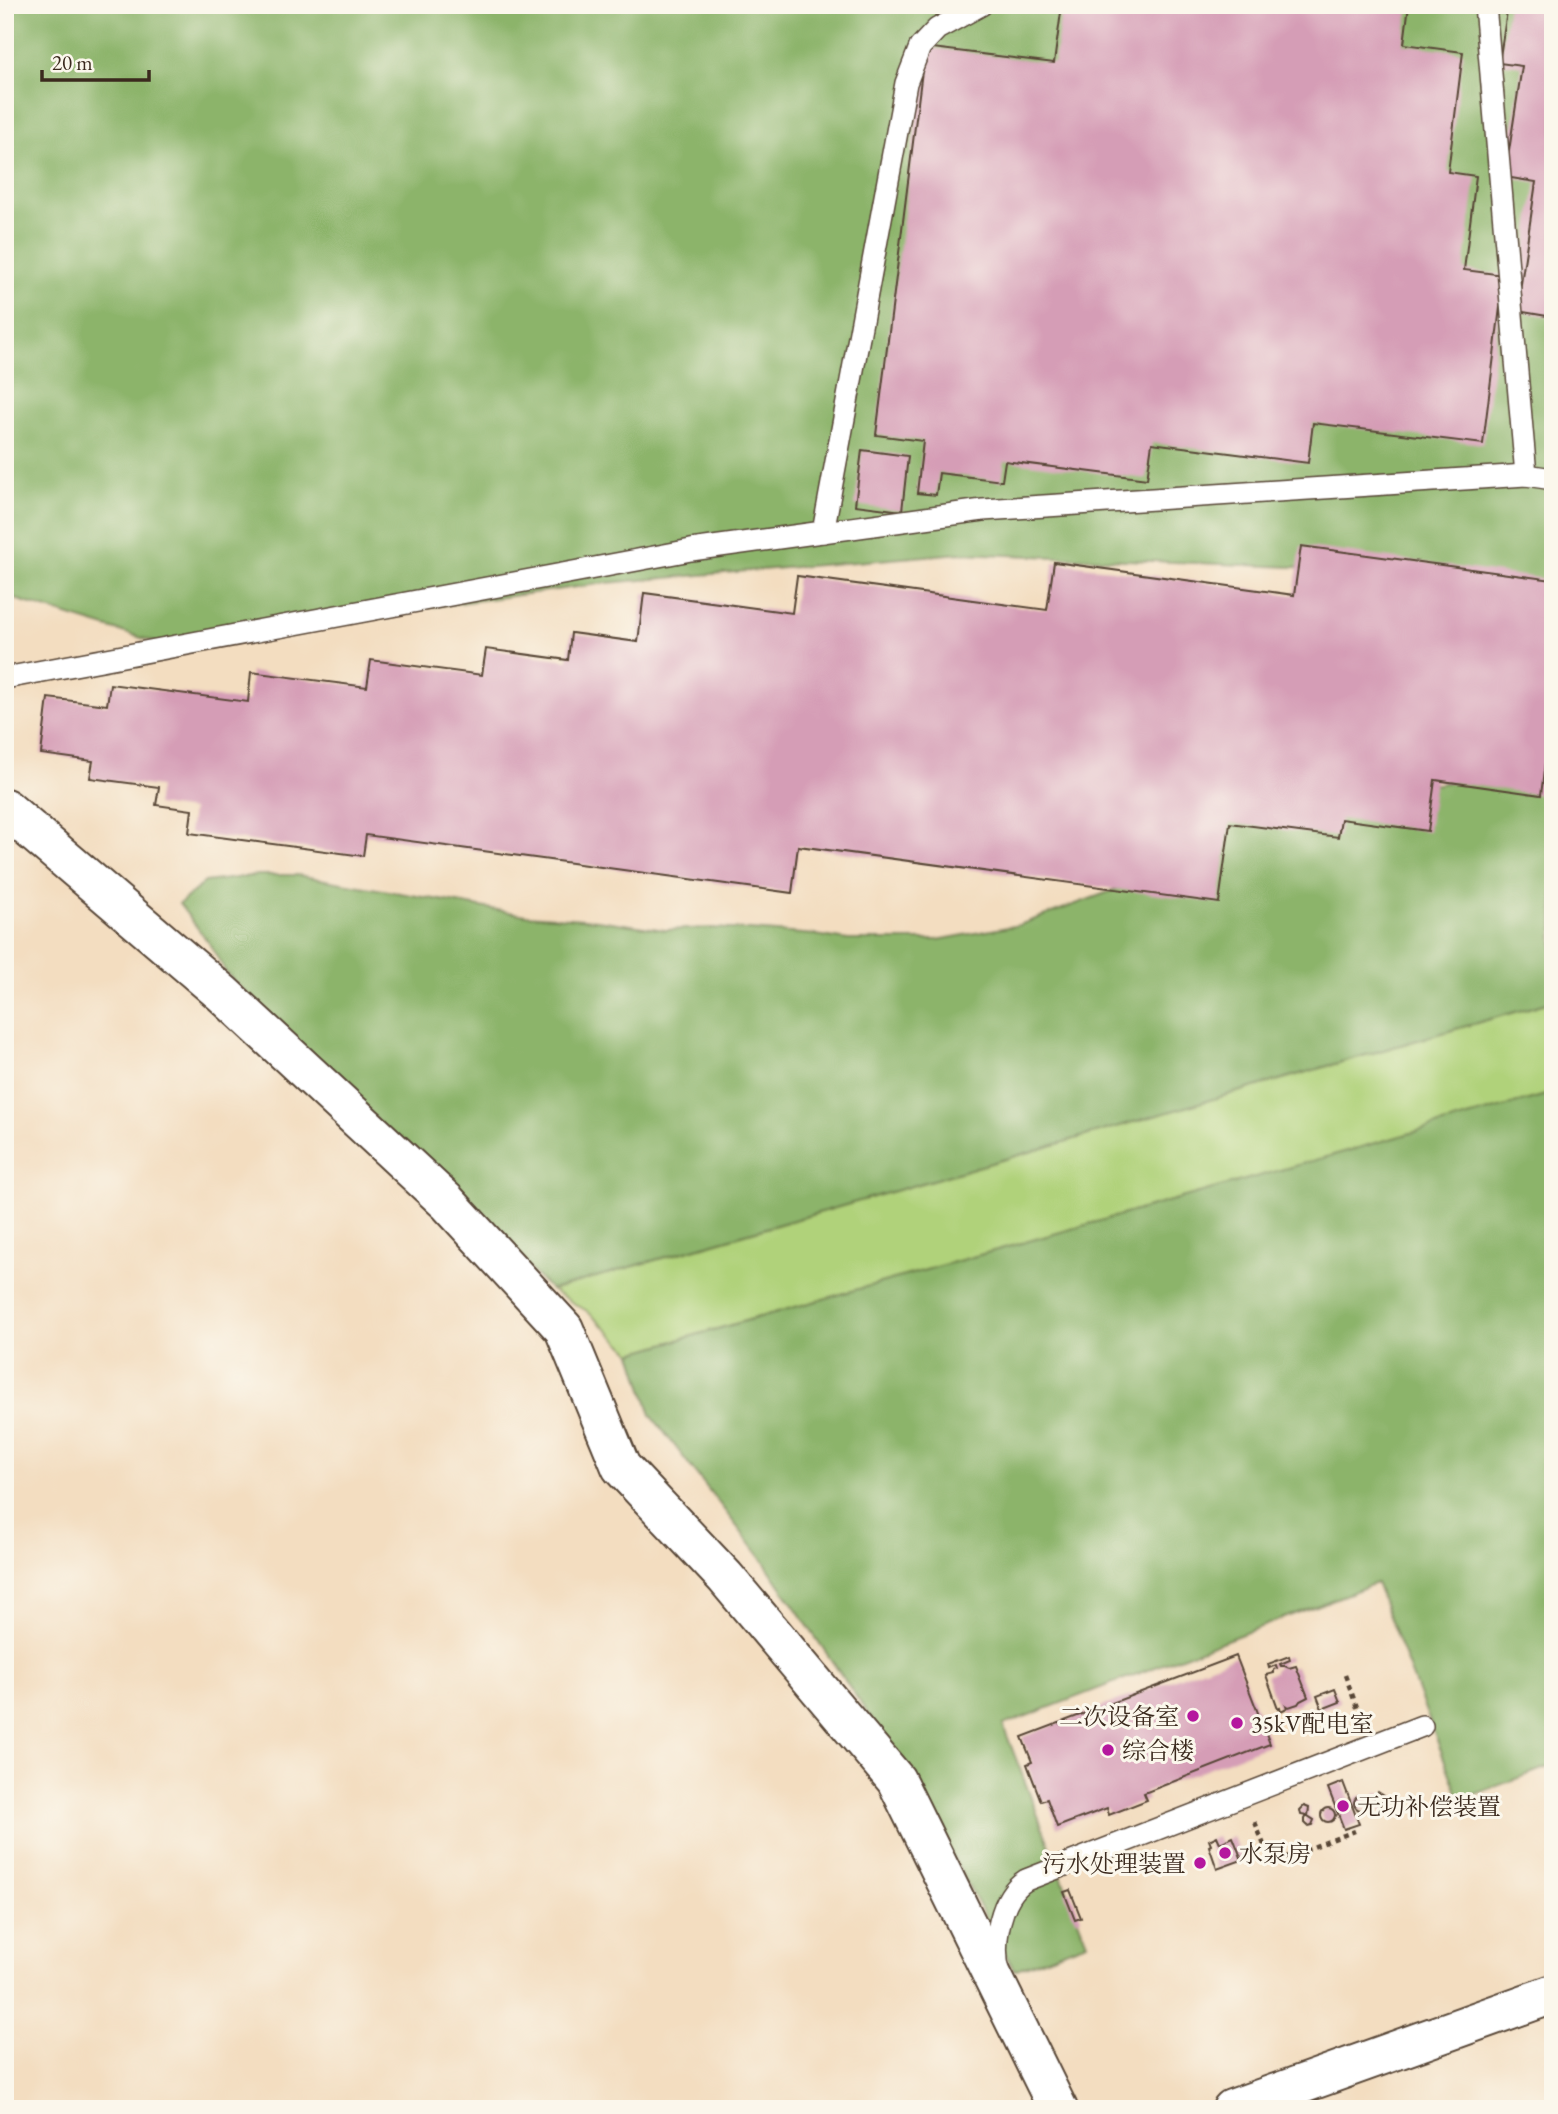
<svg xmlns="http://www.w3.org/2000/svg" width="1558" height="2114" font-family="'EB Garamond','Noto Serif SC',serif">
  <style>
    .green { fill: #b0d27a; stroke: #767e4c; stroke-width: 2 }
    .forest { fill: #8cb46a; stroke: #646f44; stroke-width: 2 }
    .building { fill: #d59db6 }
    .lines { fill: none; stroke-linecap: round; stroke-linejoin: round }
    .lane-casing { stroke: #574536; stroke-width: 24 }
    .street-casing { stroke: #574536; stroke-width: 42 }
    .secondary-casing { stroke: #574536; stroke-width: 42 }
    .path { stroke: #574536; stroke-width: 4.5; stroke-dasharray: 5 5; stroke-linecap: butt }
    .lane { stroke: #fff; stroke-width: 21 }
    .street { stroke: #fff; stroke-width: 38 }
    .secondary { stroke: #fff; stroke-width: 38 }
    .poi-dot { fill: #b5179e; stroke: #fbf7ec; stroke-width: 2.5 }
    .labels { text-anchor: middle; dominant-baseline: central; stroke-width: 6; stroke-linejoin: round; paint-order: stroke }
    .poi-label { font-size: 24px; fill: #3b2a1e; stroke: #fbf7ec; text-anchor: start }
  </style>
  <rect width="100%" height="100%" fill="#fbf7ec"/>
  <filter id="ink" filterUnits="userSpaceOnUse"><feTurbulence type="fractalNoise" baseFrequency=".0143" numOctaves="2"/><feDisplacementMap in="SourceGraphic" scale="14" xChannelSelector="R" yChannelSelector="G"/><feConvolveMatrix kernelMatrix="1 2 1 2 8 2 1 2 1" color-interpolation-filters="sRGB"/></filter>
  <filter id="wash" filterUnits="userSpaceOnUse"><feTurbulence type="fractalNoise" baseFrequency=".00686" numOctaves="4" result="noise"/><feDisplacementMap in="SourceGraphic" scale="28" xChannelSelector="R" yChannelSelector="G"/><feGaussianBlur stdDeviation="1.57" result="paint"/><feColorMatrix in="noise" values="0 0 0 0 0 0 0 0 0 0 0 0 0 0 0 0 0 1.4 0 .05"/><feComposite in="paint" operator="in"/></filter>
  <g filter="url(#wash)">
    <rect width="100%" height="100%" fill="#f3ddc0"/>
    <polygon class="green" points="1553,1001 1553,1093 632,1353 587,1311 551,1290"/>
    <g class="forest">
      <polygon points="5,5 1553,5 1553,583 1478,575 961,553 606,583 161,644 5,596"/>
      <polygon points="1553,762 1553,1001 551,1290 227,974 209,943 179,904 205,882 259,875 297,875 526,915 597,920 665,930 711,928 749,930 816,935 848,940 937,940 1019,925 1114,890 1176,857 1224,818 1481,777"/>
      <polygon points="1553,1093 1553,1765 1460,1800 1376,1583 1003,1725 1087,1943 1014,1970 905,1768 762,1559 651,1415 632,1353"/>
    </g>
    <g id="blocks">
      <g class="building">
        <polygon points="1062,5 1409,5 1404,44 1463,52 1448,172 1476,176 1464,270 1504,275 1483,444 1313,423 1308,463 1152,443 1147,479 1005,461 1002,481 939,473 936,495 917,493 923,441 876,435 925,47 1054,63"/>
        <polygon points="1508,5 1553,5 1553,317 1517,311 1536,182 1505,177 1522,66 1499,63"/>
        <polygon points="862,450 908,456 902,511 855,505"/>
        <polygon points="1301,546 1553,580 1553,756 1546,755 1541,795 1435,780 1428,831 1341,819 1338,837 1230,823 1219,903 798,846 792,893 366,835 363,856 189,833 192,810 156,805 159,787 90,778 93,761 41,754 48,698 107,705 110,684 248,702 251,672 367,687 371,660 482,675 486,649 568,660 571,633 638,642 644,593 792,613 797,576 1047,610 1054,562 1294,595"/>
        <polygon points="1236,1656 1270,1744 1144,1793 1147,1800 1109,1815 1107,1808 1057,1827 1047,1799 1041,1801 1027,1764 1032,1762 1022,1737"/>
        <polygon points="1289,1656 1290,1660 1280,1664 1281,1666 1285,1666 1289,1668 1296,1666 1308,1697 1300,1701 1298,1704 1289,1707 1286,1705 1287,1708 1281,1711 1280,1707 1278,1708 1266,1675 1274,1673 1274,1670 1277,1668 1276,1665 1269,1668 1268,1664"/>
        <polygon points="1335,1689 1340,1702 1322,1709 1317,1696"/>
        <polygon points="1343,1782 1359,1824 1344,1829 1328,1788"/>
        <polygon points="1378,1792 1384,1796 1382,1801 1389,1805 1385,1812 1379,1809 1381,1802 1375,1800 1375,1795"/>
        <circle cx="1361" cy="1803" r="7"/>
        <polygon points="1304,1806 1309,1808 1308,1816 1314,1820 1312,1825 1308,1826 1305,1823 1305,1819 1307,1816 1301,1815 1300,1810"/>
        <circle cx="1328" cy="1815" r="7"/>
        <polygon points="1217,1836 1220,1843 1233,1837 1242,1860 1217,1869 1209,1846 1211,1845 1209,1840"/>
        <polygon points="1070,1890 1081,1918 1075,1920 1064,1892"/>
      </g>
    </g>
  </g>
  <g filter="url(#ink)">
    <use href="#blocks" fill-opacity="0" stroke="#574536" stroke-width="2"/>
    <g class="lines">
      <g class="lane-casing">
        <g id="lane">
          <polyline points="1485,5 1526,475"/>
          <polyline points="823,532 906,83 920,47 937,29 981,5"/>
          <polyline points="5,678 691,550 983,510 1526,475 1553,479"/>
          <path d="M999,1972C992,1943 1000,1896 1026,1880L1422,1726"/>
        </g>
      </g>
      <g class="street-casing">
        <polyline id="street" points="5,808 223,994 447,1202 564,1329 621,1467 725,1577 896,1780 1058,2109"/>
      </g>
      <g class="secondary-casing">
        <polyline id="secondary" points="1232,2109 1553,1994"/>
      </g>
      <g class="path">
        <polyline points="1345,1675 1361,1718 1359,1719"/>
        <polyline points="1255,1822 1271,1863 1355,1831"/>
      </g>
      <use href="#lane" class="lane"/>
      <use href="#street" class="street"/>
      <use href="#secondary" class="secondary"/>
    </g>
  </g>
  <g class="poi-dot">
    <circle cx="1193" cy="1716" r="7"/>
    <circle cx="1237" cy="1723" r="7"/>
    <circle cx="1108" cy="1750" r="7"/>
    <circle cx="1343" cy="1806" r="7"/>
    <circle cx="1225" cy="1853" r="7"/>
    <circle cx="1200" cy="1863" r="7"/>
  </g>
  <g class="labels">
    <g class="poi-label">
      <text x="1179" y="1716" text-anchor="end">二次设备室</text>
      <text x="1251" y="1723">35kV配电室</text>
      <text x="1122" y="1750">综合楼</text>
      <text x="1357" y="1806">无功补偿装置</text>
      <text x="1239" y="1853">水泵房</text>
      <text x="1186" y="1863" text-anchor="end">污水处理装置</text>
    </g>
  </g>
  <rect width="1558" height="2114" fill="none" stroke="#fbf7ec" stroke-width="28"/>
  <path d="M42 70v10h107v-10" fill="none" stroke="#3b2a1e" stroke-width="3.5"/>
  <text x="52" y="70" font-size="21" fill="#3b2a1e" stroke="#fbf7ec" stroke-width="5" paint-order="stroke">20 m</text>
</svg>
